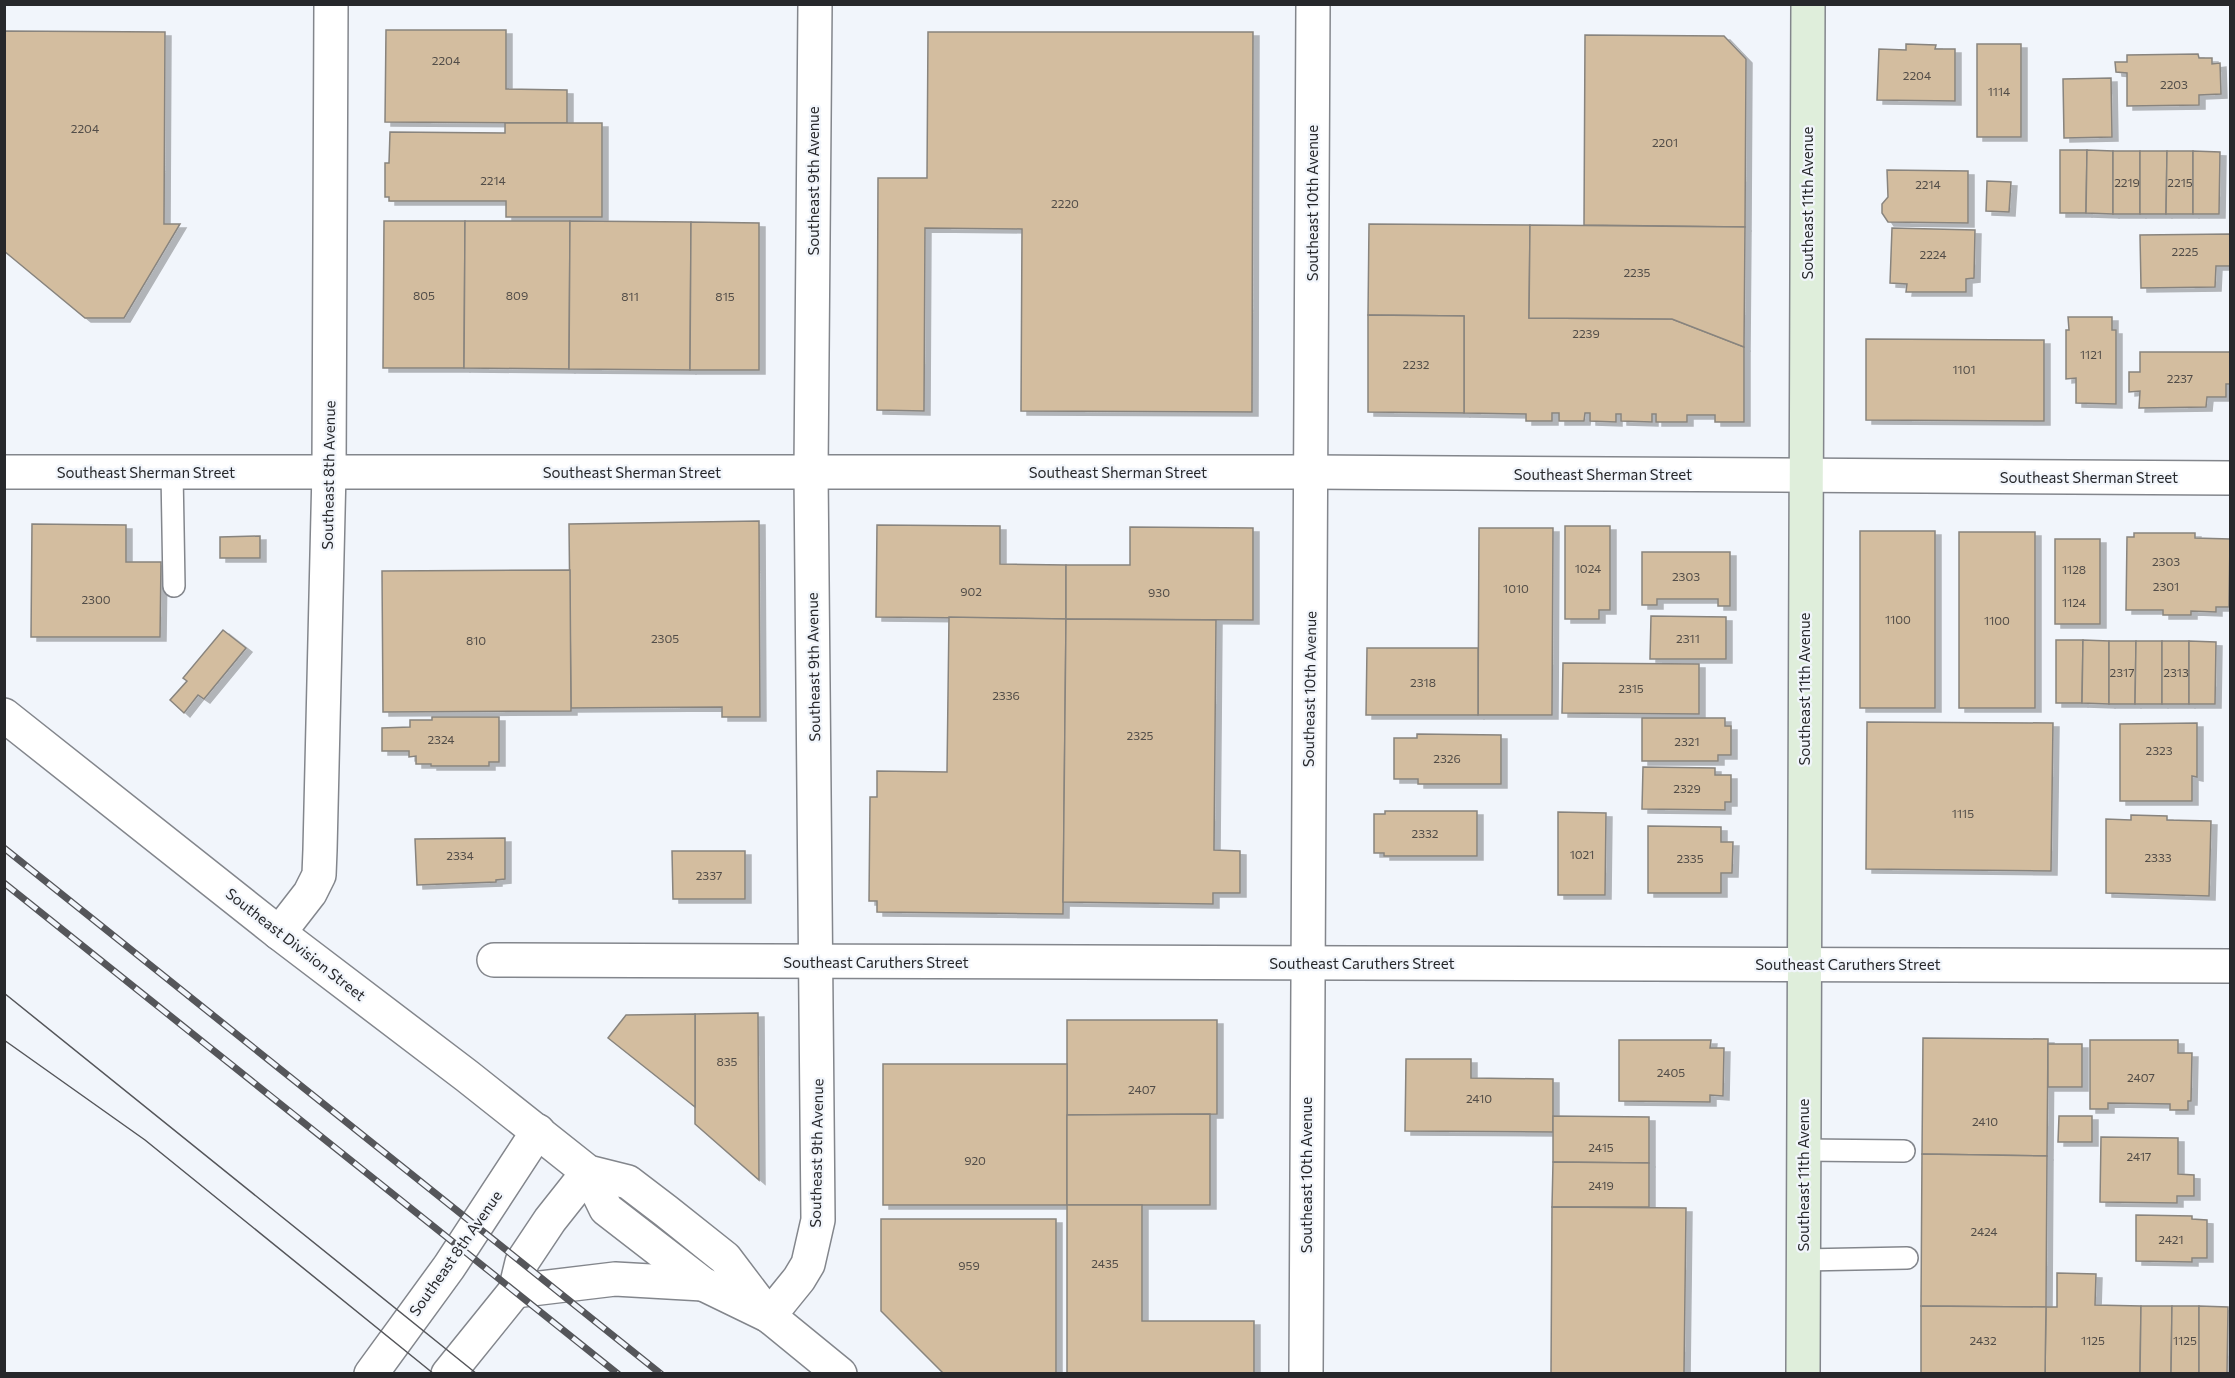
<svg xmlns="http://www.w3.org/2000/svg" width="2235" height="1378" font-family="Commissioner,sans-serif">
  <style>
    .building { fill: #d3bd9f; stroke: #88847e; stroke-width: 1.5; filter: url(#shadow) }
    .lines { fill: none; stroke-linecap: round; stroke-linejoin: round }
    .service-casing { stroke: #83868c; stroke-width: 24 }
    .minor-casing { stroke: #83868c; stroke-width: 36 }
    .tertiary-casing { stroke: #83868c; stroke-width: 36 }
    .secondary-casing { stroke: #83868c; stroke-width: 36 }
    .service { stroke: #fff; stroke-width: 21 }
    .minor { stroke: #fff; stroke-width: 33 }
    .tertiary { stroke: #fff; stroke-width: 33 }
    .secondary { stroke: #dfeedb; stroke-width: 33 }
    .tram { stroke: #55565a; stroke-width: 1.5 }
    .rail-casing { stroke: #55565a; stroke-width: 7 }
    .rail { stroke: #f1f5fb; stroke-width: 4.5; stroke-dasharray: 14; stroke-linecap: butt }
    .labels { text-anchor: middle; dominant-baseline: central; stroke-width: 4.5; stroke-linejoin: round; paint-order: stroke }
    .number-label { font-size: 12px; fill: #524d48 }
    .street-label { font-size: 15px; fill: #27282b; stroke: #f1f5fb }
  </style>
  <defs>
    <filter id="shadow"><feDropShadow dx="6" dy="4" stdDeviation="0" flood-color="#0004"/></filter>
  </defs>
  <rect width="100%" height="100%" fill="#f1f5fb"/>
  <g class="building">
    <polygon points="386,30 506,30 506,89 567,90 567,123 385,122"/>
    <polygon points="4,31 165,32 164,224 180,224 124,318 85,318 4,251"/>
    <polygon points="928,32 1253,32 1252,412 1021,411 1022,229 925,228 924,411 877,410 878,178 927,178"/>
    <polygon points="1585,35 1724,36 1746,59 1745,227 1584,225"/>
    <polygon points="1906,44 1936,45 1935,49 1955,49 1955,101 1877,100 1879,49 1906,50"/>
    <rect x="1977" y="44" width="44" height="93"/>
    <polygon points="2198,54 2199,58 2212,58 2212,64 2220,63 2221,94 2199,95 2199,105 2127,106 2127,73 2116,72 2115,62 2127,62 2127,55"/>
    <polygon points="2111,78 2112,137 2064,138 2063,79"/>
    <polygon points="505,123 602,123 602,217 506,217 506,201 389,201 389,197 385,197 385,163 389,163 390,132 505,133"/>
    <polygon points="2060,150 2087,150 2086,213 2060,213"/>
    <polygon points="2087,150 2113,151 2113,214 2086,213"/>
    <rect x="2113" y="151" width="27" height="63"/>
    <polygon points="2140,151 2167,151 2166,214 2140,214"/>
    <polygon points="2167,151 2193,151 2193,214 2166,214"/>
    <polygon points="2193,151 2220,152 2219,214 2193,214"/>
    <polygon points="1887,170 1968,171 1968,223 1888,222 1882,213 1882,204 1888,197"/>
    <polygon points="1987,181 2011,182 2009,212 1986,211"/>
    <polygon points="384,221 465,221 464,368 383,368"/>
    <polygon points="465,221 570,221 569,369 464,368"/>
    <polygon points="570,221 691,222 690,370 569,369"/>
    <polygon points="691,222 759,223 759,370 690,370"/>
    <polygon points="1369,224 1530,225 1529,318 1672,319 1744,347 1744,422 1715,422 1715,415 1687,415 1687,422 1656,422 1656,414 1652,414 1652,422 1621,421 1621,414 1616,414 1616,422 1590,421 1590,413 1585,413 1584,421 1559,421 1559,413 1552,413 1552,421 1526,421 1526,414 1464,413 1464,316 1368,315"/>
    <polygon points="1530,225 1745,227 1744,347 1672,319 1529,318"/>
    <polygon points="1892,228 1975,230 1974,278 1966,279 1966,292 1906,292 1907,284 1890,283"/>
    <polygon points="2230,234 2230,266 2216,266 2215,287 2141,288 2140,235"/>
    <polygon points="1368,315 1464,316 1464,413 1368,412"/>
    <polygon points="2068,317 2112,317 2112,330 2116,330 2116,404 2076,403 2076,378 2066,379 2066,330 2069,330"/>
    <polygon points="1866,339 2044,340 2044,421 1866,420"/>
    <polygon points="2140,352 2230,352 2230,384 2226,384 2226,397 2207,397 2206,407 2139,408 2140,391 2129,392 2129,372 2140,372"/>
    <polygon points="759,521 760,717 722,717 722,707 571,708 569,524"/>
    <polygon points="32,524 126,525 126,562 161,562 160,637 31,637"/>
    <polygon points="877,525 1000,526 1000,564 1066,565 1066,619 876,617"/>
    <polygon points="1565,526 1610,526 1610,610 1599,610 1599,619 1565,619"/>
    <polygon points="1130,527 1253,528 1253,620 1066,619 1066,565 1130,565"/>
    <polygon points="1479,528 1553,528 1552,715 1478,715"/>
    <rect x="1860" y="531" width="75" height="177"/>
    <rect x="1959" y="532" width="76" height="176"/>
    <polygon points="2134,533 2195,533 2195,538 2230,539 2229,607 2216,607 2216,612 2191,611 2191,615 2163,615 2163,610 2126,610 2127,537 2134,537"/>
    <polygon points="260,536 260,558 220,558 220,537"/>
    <rect x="2055" y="539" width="45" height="85"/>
    <polygon points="1642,552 1730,552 1730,606 1718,606 1718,599 1657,599 1657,605 1642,605"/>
    <polygon points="570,570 571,711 383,712 382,571"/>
    <polygon points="1651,616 1726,617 1726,659 1650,659"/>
    <polygon points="949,617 1066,619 1063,914 877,912 877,901 869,901 870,797 877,797 877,771 947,772"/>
    <polygon points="1066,619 1216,620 1214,850 1240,851 1240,893 1213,893 1213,904 1063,902"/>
    <polygon points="223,630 246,648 204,699 198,695 184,713 170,700 187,681 183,678"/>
    <polygon points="2056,640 2083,640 2082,703 2056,703"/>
    <polygon points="2083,640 2109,641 2109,704 2082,703"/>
    <polygon points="2109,641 2136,641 2135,704 2109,704"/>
    <polygon points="2136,641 2162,641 2162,704 2135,704"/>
    <rect x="2162" y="641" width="27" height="63"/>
    <polygon points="2189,641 2216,642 2215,704 2189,704"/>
    <polygon points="1367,648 1478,648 1478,715 1366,715"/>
    <polygon points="1563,663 1699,664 1699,714 1562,713"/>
    <polygon points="432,717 499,717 499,762 489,762 489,766 431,766 431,764 416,764 416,756 409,757 409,751 382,751 382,728 410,727 410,720 432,720"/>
    <polygon points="1642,718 1725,718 1725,726 1731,726 1731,755 1718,755 1718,761 1642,761"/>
    <polygon points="1867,722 2053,723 2051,871 1866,869"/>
    <polygon points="2197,723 2197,777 2192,776 2192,801 2120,801 2120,724"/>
    <polygon points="1417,734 1501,735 1501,784 1418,784 1418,779 1394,779 1394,738 1417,738"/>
    <polygon points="1643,767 1715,768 1715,775 1731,775 1731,802 1725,802 1725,810 1642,809"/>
    <polygon points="1385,811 1477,811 1477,856 1384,856 1384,853 1374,853 1374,814 1385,814"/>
    <polygon points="1558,812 1606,813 1605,895 1558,895"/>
    <polygon points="2131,815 2167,816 2167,820 2211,821 2209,896 2106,893 2106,819 2131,820"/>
    <polygon points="1648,826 1721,827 1721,842 1733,842 1732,873 1721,873 1721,893 1648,893"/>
    <polygon points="505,838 505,879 496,880 496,882 417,885 415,839"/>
    <polygon points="672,851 745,851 745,899 673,899"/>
    <polygon points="758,1013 759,1180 695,1124 695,1014"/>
    <polygon points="695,1014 695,1107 608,1038 626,1015"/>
    <polygon points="1067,1020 1217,1020 1217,1114 1067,1115"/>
    <polygon points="1923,1038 2048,1039 2047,1156 1922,1154"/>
    <polygon points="1619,1040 1711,1040 1710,1048 1724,1048 1723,1096 1710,1095 1710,1102 1619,1101"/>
    <polygon points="2090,1040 2178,1040 2178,1053 2192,1053 2191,1101 2188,1101 2188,1110 2170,1110 2170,1104 2108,1103 2108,1109 2090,1109"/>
    <rect x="2048" y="1044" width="34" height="43"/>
    <polygon points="1406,1059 1471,1059 1471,1078 1553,1079 1553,1132 1405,1131"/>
    <rect x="883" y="1064" width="184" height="141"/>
    <polygon points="1210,1114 1210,1205 1067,1205 1067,1115"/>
    <polygon points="1553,1116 1649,1117 1649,1163 1553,1162"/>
    <polygon points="2059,1116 2092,1116 2092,1142 2058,1142"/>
    <polygon points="2101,1137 2178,1138 2178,1174 2194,1175 2194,1196 2177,1196 2177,1203 2100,1202"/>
    <polygon points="1922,1154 2047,1156 2046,1307 1921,1306"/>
    <polygon points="1553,1162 1649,1163 1649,1207 1552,1207"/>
    <polygon points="1067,1205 1142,1205 1142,1321 1254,1321 1254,1374 1067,1374"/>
    <polygon points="1552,1207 1686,1208 1684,1374 1551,1374"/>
    <polygon points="2136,1215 2192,1216 2192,1219 2207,1220 2207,1258 2192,1258 2192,1262 2136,1261"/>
    <polygon points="881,1219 1056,1219 1056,1374 944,1374 881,1311"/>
    <polygon points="2057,1273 2096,1274 2095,1305 2141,1306 2140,1374 2045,1374 2046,1307 2057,1307"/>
    <polygon points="1921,1306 2046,1307 2045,1374 1921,1374"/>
    <polygon points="2141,1306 2172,1306 2171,1374 2140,1374"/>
    <polygon points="2172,1306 2199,1306 2199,1374 2171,1374"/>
    <polygon points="2199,1306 2228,1307 2227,1374 2199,1374"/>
  </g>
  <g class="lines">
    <g class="service-casing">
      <g id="service">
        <polyline points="172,472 174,586"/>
        <polyline points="1803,1150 1904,1151"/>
        <polyline points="1803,1260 1907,1258"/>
      </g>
    </g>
    <g class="minor-casing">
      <g id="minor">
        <polyline points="4,472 1311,472 2230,478"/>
        <polyline points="279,933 310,893 319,875 320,850 329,471 331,4"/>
        <polyline points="494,960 2230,966"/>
        <polyline points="769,1316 799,1279 808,1264 818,1220 811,472 815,4"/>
        <polyline points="1306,1374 1313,4"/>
      </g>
    </g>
    <g class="tertiary-casing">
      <g id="tertiary">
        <polyline points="4,715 279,933 467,1076 588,1172 628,1182 666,1211 725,1258 769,1316"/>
        <polyline points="588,1172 606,1209 703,1284 769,1316 840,1374"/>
        <polyline points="515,1291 615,1279 703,1284"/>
        <polyline points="371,1374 449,1267 538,1131"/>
        <polyline points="448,1374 515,1291 522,1262 550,1220 588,1172"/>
      </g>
    </g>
    <g class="secondary-casing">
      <polyline id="secondary" points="1803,1374 1808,4"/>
    </g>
    <use href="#service" class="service"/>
    <use href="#minor" class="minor"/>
    <use href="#tertiary" class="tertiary"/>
    <use href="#secondary" class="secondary"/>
    <g class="tram">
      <polyline points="4,993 477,1374"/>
      <polyline points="4,1040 145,1140 434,1374"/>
    </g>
    <g class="rail-casing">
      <g id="rail">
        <polyline points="4,848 661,1374"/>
        <polyline points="4,883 618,1374"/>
      </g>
    </g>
    <use href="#rail" class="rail"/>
  </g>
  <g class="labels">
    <g class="number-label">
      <text x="446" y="60">2204</text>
      <text x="1917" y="75">2204</text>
      <text x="2174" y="84">2203</text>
      <text x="1999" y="91">1114</text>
      <text x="85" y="128">2204</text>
      <text x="1665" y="142">2201</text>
      <text x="493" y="180">2214</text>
      <text x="2127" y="182">2219</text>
      <text x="2180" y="182">2215</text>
      <text x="1928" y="184">2214</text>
      <text x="1065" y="203">2220</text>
      <text x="2185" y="251">2225</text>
      <text x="1933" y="254">2224</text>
      <text x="1637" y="272">2235</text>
      <text x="424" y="295">805</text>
      <text x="517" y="295">809</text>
      <text x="630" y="296">811</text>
      <text x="725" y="296">815</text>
      <text x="1586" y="333">2239</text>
      <text x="2091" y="354">1121</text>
      <text x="1416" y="364">2232</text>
      <text x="1964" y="369">1101</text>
      <text x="2180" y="378">2237</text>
      <text x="2166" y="561">2303</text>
      <text x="1588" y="568">1024</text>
      <text x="2074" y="569">1128</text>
      <text x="1686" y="576">2303</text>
      <text x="2166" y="586">2301</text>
      <text x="1516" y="588">1010</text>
      <text x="971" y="591">902</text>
      <text x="1159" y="592">930</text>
      <text x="96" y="599">2300</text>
      <text x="2074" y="602">1124</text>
      <text x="1898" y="619">1100</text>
      <text x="1997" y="620">1100</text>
      <text x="665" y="638">2305</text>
      <text x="1688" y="638">2311</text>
      <text x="476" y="640">810</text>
      <text x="2122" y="672">2317</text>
      <text x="2176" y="672">2313</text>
      <text x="1423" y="682">2318</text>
      <text x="1631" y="688">2315</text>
      <text x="1006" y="695">2336</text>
      <text x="1140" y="735">2325</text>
      <text x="441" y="739">2324</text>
      <text x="1687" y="741">2321</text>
      <text x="2159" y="750">2323</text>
      <text x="1447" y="758">2326</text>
      <text x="1687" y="788">2329</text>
      <text x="1963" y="813">1115</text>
      <text x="1425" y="833">2332</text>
      <text x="1582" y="854">1021</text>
      <text x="460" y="855">2334</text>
      <text x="2158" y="857">2333</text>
      <text x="1690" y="858">2335</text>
      <text x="709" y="875">2337</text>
      <text x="727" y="1061">835</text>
      <text x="1671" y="1072">2405</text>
      <text x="2141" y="1077">2407</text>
      <text x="1142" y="1089">2407</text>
      <text x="1479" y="1098">2410</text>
      <text x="1985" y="1121">2410</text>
      <text x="1601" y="1147">2415</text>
      <text x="2139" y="1156">2417</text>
      <text x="975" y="1160">920</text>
      <text x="1601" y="1185">2419</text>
      <text x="1984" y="1231">2424</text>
      <text x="2171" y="1239">2421</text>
      <text x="1105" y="1263">2435</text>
      <text x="969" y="1265">959</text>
      <text x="1983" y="1340">2432</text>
      <text x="2093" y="1340">1125</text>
      <text x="2185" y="1340">1125</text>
    </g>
    <g class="street-label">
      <text transform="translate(813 181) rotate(-90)">Southeast 9th Avenue</text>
      <text transform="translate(1312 203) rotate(-90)">Southeast 10th Avenue</text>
      <text transform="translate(1807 203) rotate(-90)">Southeast 11th Avenue</text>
      <text x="146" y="472">Southeast Sherman Street</text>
      <text x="632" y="472">Southeast Sherman Street</text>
      <text x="1118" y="472">Southeast Sherman Street</text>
      <text x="1603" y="474">Southeast Sherman Street</text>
      <text transform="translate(328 475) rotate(-89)">Southeast 8th Avenue</text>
      <text x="2089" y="477">Southeast Sherman Street</text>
      <text transform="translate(813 667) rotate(-91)">Southeast 9th Avenue</text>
      <text transform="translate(1309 689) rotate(-89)">Southeast 10th Avenue</text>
      <text transform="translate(1804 689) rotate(-90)">Southeast 11th Avenue</text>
      <text transform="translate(296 944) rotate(38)">Southeast Division Street</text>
      <text x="876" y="962">Southeast Caruthers Street</text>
      <text x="1362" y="963">Southeast Caruthers Street</text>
      <text x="1848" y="964">Southeast Caruthers Street</text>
      <text transform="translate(816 1153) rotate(-89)">Southeast 9th Avenue</text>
      <text transform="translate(1306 1175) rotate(-90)">Southeast 10th Avenue</text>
      <text transform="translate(1803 1175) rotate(-90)">Southeast 11th Avenue</text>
      <text transform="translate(455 1253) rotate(-55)">Southeast 8th Avenue</text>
    </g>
  </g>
  <rect width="2235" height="1378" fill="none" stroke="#27282b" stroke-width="12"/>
</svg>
